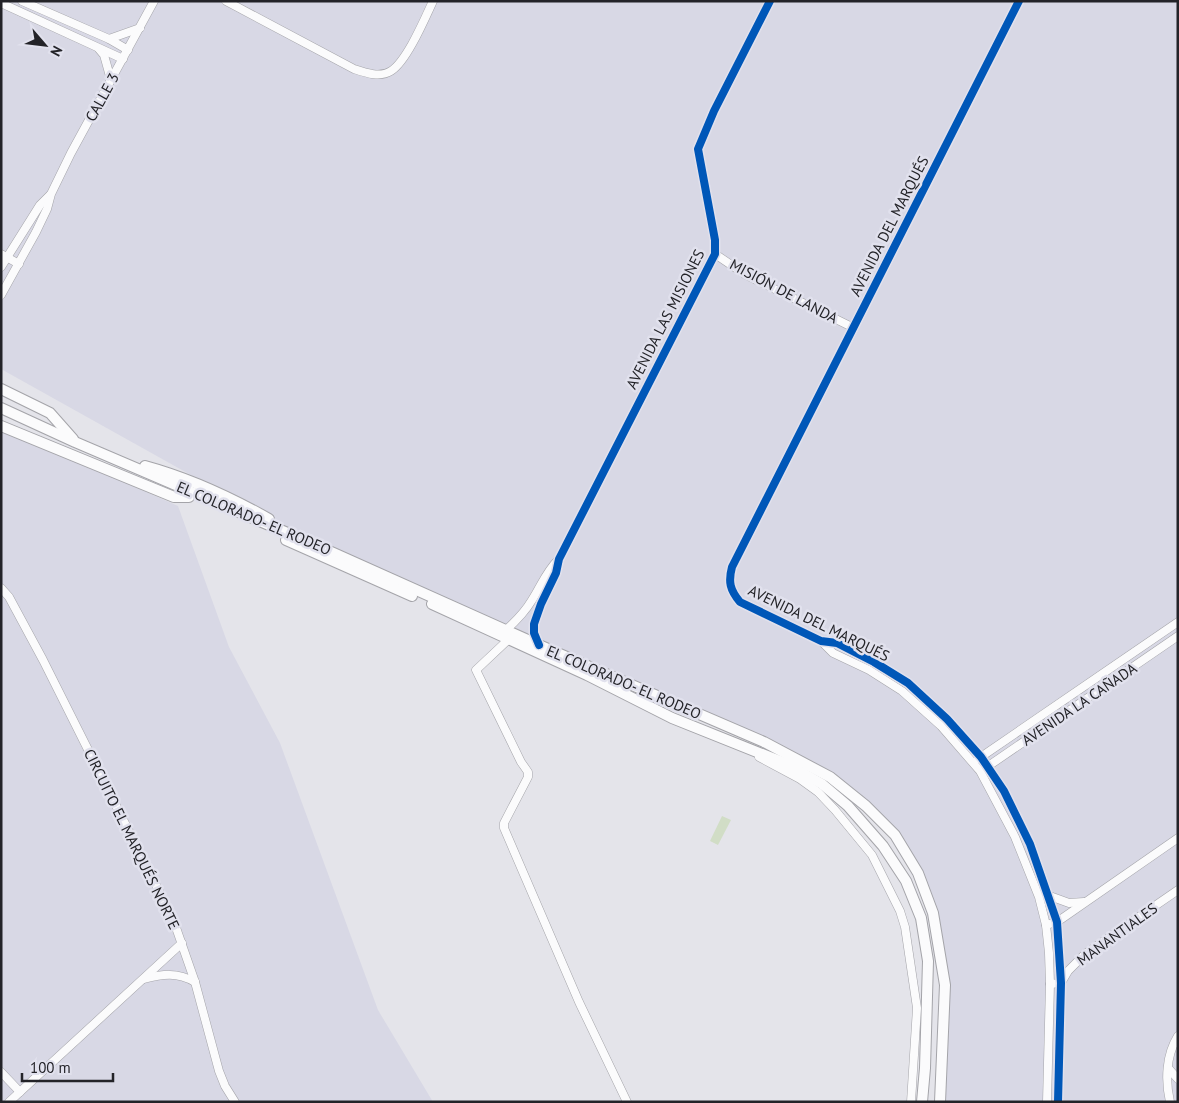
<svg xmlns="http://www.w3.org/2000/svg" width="1179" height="1103" font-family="'PT Sans',sans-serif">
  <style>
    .built { fill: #d8d8e5 }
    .green { fill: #d1ddc6 }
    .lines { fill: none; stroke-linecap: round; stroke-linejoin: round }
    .street-casing { stroke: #a4a4a9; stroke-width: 9 }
    .secondary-casing { stroke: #a4a4a9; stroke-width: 12 }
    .street { stroke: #fbfbfc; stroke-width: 8 }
    .secondary { stroke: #fbfbfc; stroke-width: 10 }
    .cycleway-casing { stroke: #e1e1ed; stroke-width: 11 }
    .cycleway { stroke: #0057b8; stroke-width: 8 }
    .labels { text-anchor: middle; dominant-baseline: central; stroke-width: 5; stroke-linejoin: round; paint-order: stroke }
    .street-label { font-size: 15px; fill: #232328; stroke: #e1e1ed }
  </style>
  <rect width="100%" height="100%" fill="#e4e4ea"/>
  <g class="built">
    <polygon points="1,1 1178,1 1178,1102 939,1102 940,952 933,913 895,835 830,777 318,546 1,369"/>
    <polygon points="1,428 178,506 229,647 280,743 378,1010 433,1102 1,1102"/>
  </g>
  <polygon class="green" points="722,816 731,820 718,845 710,841"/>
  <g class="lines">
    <g class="street-casing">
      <g id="street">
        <polyline points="22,1 109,39 128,50"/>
        <path d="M226,1L354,69C366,73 380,78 391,71C407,61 425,18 433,1"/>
        <path d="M1019,1L732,567C728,582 730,590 740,602L821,641L837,643L874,662L908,683L947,719L981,757L1004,791L1030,844L1057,922L1061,983L1058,1102"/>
        <polyline points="1,3 123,59"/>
        <polyline points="109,39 140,28"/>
        <polyline points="99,49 104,55 111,80"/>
        <polyline points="1,254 19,264"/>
        <polyline points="715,254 746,275 852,327"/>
        <polyline points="1,267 40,205 50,195"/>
        <polyline points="1,295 36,232 47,209 51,194 71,153 154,1"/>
        <polyline points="1,588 9,597 43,660 173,919 195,982 219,1071 225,1086 235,1102"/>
        <path d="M506,630C516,621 525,612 532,600C541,586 546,572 558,560"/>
        <polyline points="509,639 476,670 521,762 528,772 528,777 504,823 504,828 579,1002 627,1102"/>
        <polyline points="821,641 833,653 869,670 902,691 941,726 980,771 1015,837 1039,897 1046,925 1049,953 1050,984 1047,1102"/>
        <polyline points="539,645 534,633 534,624 541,604 556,573 559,559 715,254 715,240 698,149 714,111 770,1"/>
        <polyline points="759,757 800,779 818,792 835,810 872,855 900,911 905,927 917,1008 911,1102"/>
        <polyline points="978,759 1178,622"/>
        <polyline points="984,769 1178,636"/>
        <polyline points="1047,895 1069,903 1084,902"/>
        <polyline points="1046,925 1057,922 1178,838"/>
        <path d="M144,979C163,974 177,972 195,982"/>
        <polyline points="1050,984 1061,983 1068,971 1085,954 1178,890"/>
        <polyline points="1169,1069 1178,1079"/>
        <polyline points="1,1072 20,1092"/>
        <polyline points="9,1102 182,943"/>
        <path d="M1170,1102C1165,1080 1166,1055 1178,1036"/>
      </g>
    </g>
    <g class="secondary-casing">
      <g id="secondary">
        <polyline points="1,389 50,413 73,439"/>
        <polyline points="1,408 75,442 318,546 539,645 764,742 830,777 866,806 895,835 918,873 933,913 945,985 940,1102"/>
        <polyline points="1,426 174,497 189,497"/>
        <path d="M145,466C189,478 230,497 269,519"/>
        <polyline points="286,540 412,596"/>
        <polyline points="432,604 587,675 672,718 787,764 822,784 848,806 883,846 906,881 921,918 928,961 925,1068 922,1102"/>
      </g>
    </g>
    <use href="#street" class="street"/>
    <use href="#secondary" class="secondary"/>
    <g class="cycleway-casing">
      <g id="cycleway">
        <path d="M1019,1L732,567C728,582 730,590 740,602L821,641L837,643L874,662L908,683L947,719L981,757L1004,791L1030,844L1057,922L1061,983L1058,1102"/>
        <polyline points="539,645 534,633 534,624 541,604 556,573 559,559 715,254 715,240 698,149 714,111 770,1"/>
      </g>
    </g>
    <use href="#cycleway" class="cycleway"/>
  </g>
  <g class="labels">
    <g class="street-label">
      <text transform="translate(102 97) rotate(-61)">CALLE 3</text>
      <text transform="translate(889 226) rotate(-63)">AVENIDA DEL MARQUÉS</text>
      <text transform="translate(784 291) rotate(28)">MISIÓN DE LANDA</text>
      <text transform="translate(665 319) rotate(-63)">AVENIDA LAS MISIONES</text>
      <text transform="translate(254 518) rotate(23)">EL COLORADO- EL RODEO</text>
      <text transform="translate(819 623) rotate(26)">AVENIDA DEL MARQUÉS</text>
      <text transform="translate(624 682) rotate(23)">EL COLORADO- EL RODEO</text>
      <text transform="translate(1079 704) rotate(-34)">AVENIDA LA CAÑADA</text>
      <text transform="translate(132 839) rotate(64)">CIRCUITO EL MARQUÉS NORTE</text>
      <text transform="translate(1117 934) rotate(-36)">MANANTIALES</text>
    </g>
  </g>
  <rect width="1179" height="1103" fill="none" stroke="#232328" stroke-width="5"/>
  <g transform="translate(45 45) rotate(118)" stroke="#e1e1ed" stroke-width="4" paint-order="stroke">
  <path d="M0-4L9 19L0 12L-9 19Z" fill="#232328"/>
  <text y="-8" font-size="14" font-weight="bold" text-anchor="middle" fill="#232328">N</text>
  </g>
  <path d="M22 1073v8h91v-8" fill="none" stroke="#232328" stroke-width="2.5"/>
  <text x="30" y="1073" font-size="15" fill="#232328" stroke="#e1e1ed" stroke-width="4" paint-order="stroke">100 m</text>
</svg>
